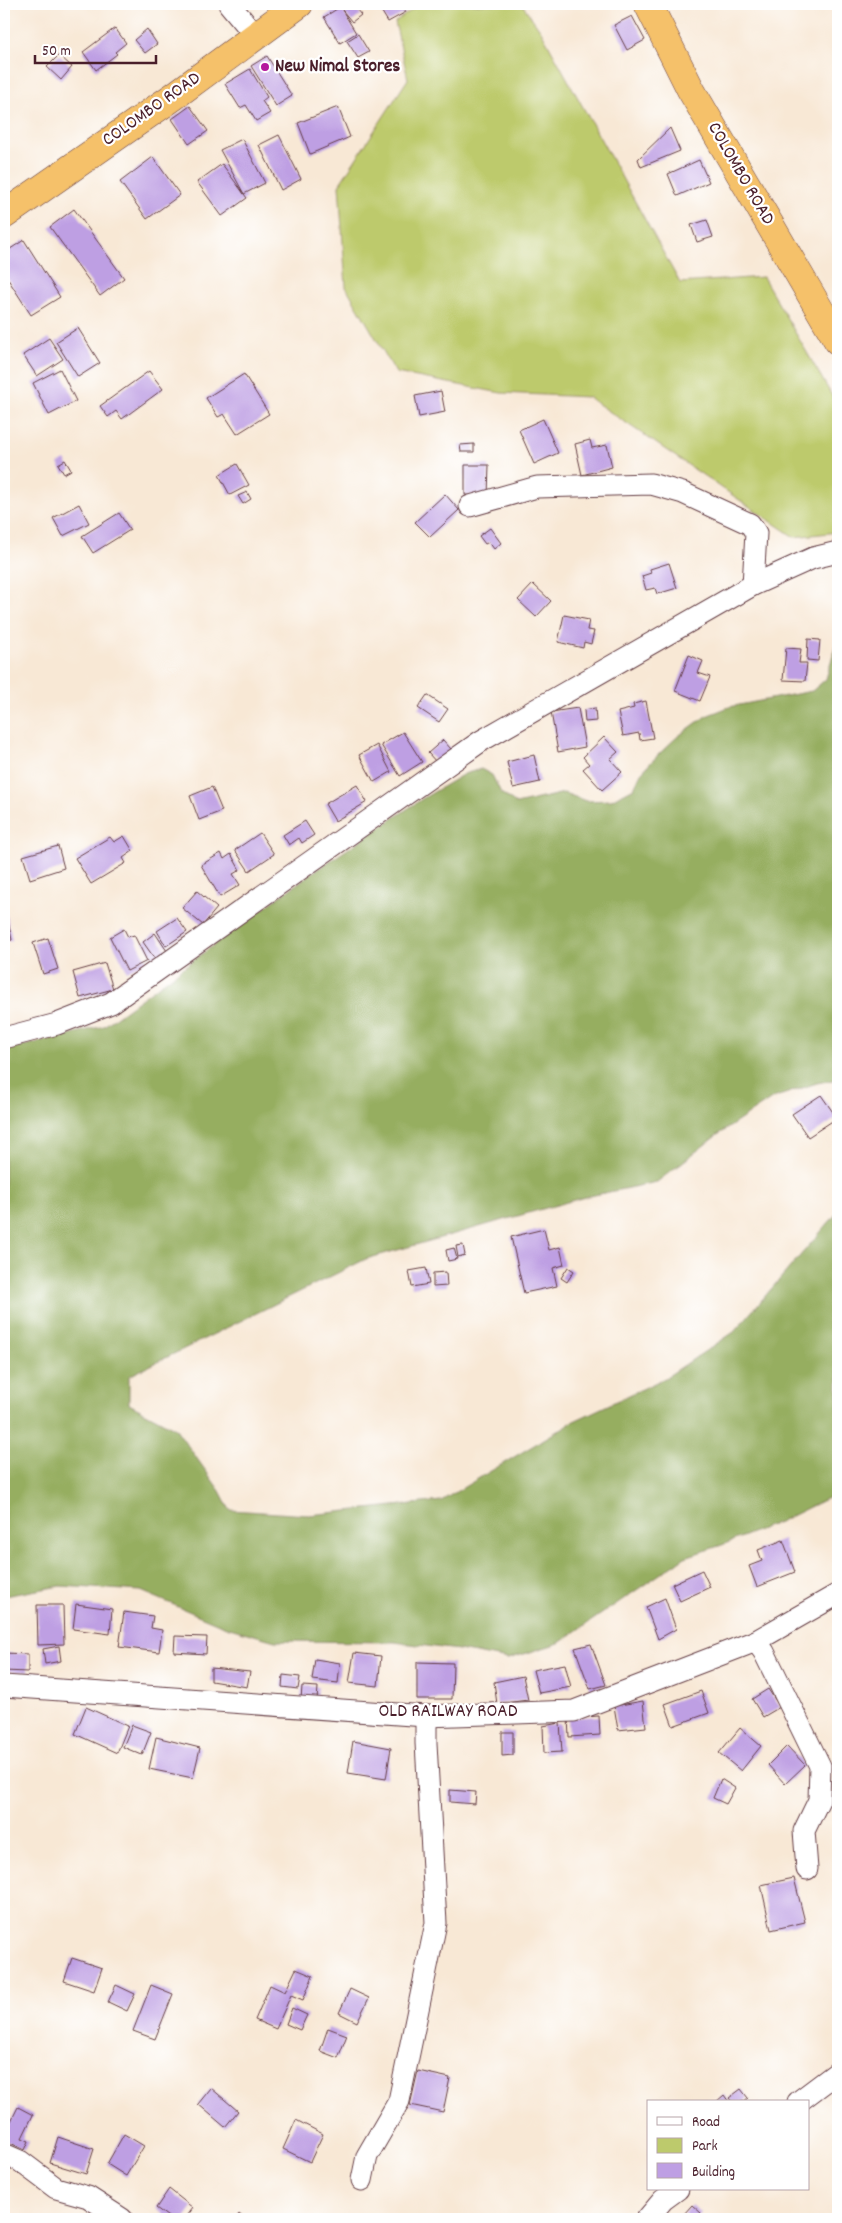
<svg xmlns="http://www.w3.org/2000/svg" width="842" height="2223" font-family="Dekko,sans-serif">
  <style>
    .green { fill: #bdca6c; stroke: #84744c }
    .forest { fill: #96ae60; stroke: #706646 }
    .building { fill: #be9fe3 }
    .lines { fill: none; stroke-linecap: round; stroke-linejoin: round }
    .minor-casing { stroke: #643d44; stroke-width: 23 }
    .highway-casing { stroke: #643d44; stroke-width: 29 }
    .minor { stroke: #fff; stroke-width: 21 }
    .highway { stroke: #f5c16b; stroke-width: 28 }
    .poi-dot { fill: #b5179e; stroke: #fff; stroke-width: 2 }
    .labels { text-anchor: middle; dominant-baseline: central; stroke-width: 4.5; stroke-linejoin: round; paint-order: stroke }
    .poi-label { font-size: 19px; font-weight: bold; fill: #4a1f2b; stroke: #fff; text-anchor: start }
    .street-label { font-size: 19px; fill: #4a1f2b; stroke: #fff }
  </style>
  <rect width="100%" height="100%" fill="#fff"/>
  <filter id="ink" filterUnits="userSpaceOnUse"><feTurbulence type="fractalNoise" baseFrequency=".02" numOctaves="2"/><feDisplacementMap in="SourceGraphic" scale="10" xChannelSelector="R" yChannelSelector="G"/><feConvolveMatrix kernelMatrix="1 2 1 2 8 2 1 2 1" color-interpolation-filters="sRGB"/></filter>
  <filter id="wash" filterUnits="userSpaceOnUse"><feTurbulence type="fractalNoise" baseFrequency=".0096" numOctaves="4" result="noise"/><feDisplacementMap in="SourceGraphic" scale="20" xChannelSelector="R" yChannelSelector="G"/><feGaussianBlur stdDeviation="1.12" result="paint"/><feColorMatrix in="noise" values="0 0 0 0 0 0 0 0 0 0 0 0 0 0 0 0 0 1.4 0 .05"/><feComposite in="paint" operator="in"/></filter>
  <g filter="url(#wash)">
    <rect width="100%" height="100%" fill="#f8e8d5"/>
    <polygon class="green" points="420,4 522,4 541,31 680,283 763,277 838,406 838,532 794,537 588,397 501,393 396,373 346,287 339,185 408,79 395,22"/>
    <polygon class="forest" points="838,637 838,1079 817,1083 773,1098 716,1136 657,1182 585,1197 366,1259 129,1376 129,1404 176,1429 220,1491 230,1510 309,1515 441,1501 574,1421 665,1378 734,1332 838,1212 838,1493 779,1522 722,1545 685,1557 559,1643 508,1659 459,1650 394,1642 275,1641 226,1627 141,1591 60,1586 4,1596 4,1054 10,1049 104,1026 309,875 422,799 464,774 481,769 492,775 501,793 516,804 564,793 586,801 611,800 634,788 641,773 660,753 677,737 706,716 729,707 812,691 826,679"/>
    <g id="blocks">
      <g class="building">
        <polygon points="345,4 352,4 361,15 352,22 342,10 356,33 340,43 324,17"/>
        <polygon points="377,4 401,4 406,12 388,22"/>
        <polygon points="632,16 645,40 627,50 614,25"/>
        <polygon points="115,28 126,43 115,52 117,54 96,70 83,52"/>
        <polygon points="147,29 157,44 145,53 134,40"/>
        <polygon points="358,34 369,52 358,58 347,41"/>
        <polygon points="59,55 72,67 61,80 47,67"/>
        <polygon points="267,56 292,96 276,106 251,66"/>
        <polygon points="250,69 267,97 262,101 270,113 256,121 246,105 240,108 225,84"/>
        <polygon points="190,106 208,131 189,144 172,119"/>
        <polygon points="338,107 350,137 310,154 298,123"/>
        <polygon points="670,128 680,151 641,167 638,159"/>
        <polygon points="279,135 301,179 281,190 259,145"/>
        <polygon points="242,139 265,183 244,194 247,198 222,216 197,182 222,164 244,194 220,150"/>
        <polygon points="153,157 180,195 147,219 120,182"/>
        <polygon points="699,160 709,182 677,196 668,174"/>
        <polygon points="74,209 124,278 100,296 50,227"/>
        <polygon points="707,220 713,237 697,242 691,225"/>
        <polygon points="24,240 60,297 31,315 4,273 4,253"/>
        <polygon points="78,328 100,363 78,377 56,342"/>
        <polygon points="49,338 63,359 37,376 23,355"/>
        <polygon points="60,369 76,401 49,415 33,383"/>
        <polygon points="149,371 163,389 122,419 116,411 108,417 100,406"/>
        <polygon points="244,374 269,414 237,434 224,414 218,417 206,398"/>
        <polygon points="441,391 445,412 419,417 415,396"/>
        <polygon points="543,419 558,453 534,464 519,430"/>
        <polygon points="590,440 592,448 607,445 612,467 582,475 575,444"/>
        <polygon points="474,444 474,452 461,452 460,445"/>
        <polygon points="65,460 71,470 64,474 58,464"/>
        <polygon points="237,464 249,485 230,495 219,475"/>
        <polygon points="465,465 489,465 488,496 465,495"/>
        <polygon points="247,492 251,499 243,504 238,496"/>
        <polygon points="445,494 459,510 430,537 415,522"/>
        <polygon points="79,504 89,523 63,536 53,518"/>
        <polygon points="119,513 130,530 93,553 82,536"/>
        <polygon points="490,528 501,543 494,549 489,542 485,544 479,536"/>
        <polygon points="669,563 677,588 657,594 655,588 646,590 642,576 651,573 650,569"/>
        <polygon points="533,584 551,601 536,617 518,600"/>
        <polygon points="564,615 589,620 587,630 594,631 591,644 584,642 583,648 558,642"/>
        <polygon points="808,639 820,640 818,661 807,660"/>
        <polygon points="786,648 801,649 799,663 807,663 805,681 783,680"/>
        <polygon points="689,655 703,661 698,673 710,677 700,701 675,691"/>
        <polygon points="427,695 448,709 439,722 418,708"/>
        <polygon points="646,701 653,738 640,740 639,733 623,736 618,712 634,708 633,704"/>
        <polygon points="578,708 585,747 558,752 551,712"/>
        <polygon points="595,708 596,721 585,722 584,710"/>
        <polygon points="403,732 422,762 400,776 381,745"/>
        <polygon points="604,737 618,752 610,759 622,772 602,790 583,769 589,764 583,757"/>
        <polygon points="443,740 451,749 437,763 428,753"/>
        <polygon points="377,745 391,772 374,782 359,755"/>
        <polygon points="534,755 540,782 513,788 507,762"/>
        <polygon points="357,785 367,802 335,821 325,804"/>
        <polygon points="212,787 222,811 199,820 190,796"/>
        <polygon points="305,821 314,835 302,843 299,838 289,845 283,835"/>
        <polygon points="260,833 274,854 249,871 235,850"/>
        <polygon points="124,836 133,851 123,858 126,863 91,884 75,858 110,837 114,842"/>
        <polygon points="58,846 64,868 30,879 23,856"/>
        <polygon points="221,853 224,859 231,854 240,870 233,874 240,885 220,897 201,865"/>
        <polygon points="197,891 217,908 203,925 182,908"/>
        <polygon points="4,912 6,912 12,940 4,942"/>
        <polygon points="177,918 187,932 166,946 157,931"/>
        <polygon points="124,929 128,937 134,935 147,961 127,971 110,937"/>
        <polygon points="155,933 167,951 155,959 143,942"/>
        <polygon points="48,938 58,969 43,974 33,943"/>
        <polygon points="105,963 113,989 80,998 73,972"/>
        <polygon points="821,1095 837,1118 808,1137 792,1114"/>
        <polygon points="544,1229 549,1250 560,1247 564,1265 553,1268 557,1286 524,1293 511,1237"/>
        <polygon points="463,1245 465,1255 458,1257 456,1246"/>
        <polygon points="454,1248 457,1259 448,1261 446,1250"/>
        <polygon points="568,1267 574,1271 567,1282 561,1278"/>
        <polygon points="426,1268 429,1284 412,1287 409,1271"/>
        <polygon points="446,1272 447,1286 433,1287 433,1273"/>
        <polygon points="783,1540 795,1572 757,1587 749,1566 762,1561 758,1550"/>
        <polygon points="702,1570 710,1587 680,1601 672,1584"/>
        <polygon points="665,1598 676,1629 658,1639 646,1607"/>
        <polygon points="76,1604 112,1609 110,1634 73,1629"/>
        <polygon points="37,1605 63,1605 64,1644 38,1645"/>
        <polygon points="124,1612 153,1616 151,1628 162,1630 159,1652 119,1647"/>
        <polygon points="175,1636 207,1637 206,1654 174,1652"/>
        <polygon points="591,1644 606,1685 590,1689 575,1648"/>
        <polygon points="59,1646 61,1661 45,1664 43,1649"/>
        <polygon points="4,1653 28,1654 28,1672 4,1671"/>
        <polygon points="354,1653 381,1656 378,1686 349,1683"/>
        <polygon points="315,1659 340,1663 338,1683 312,1680"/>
        <polygon points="417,1662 453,1663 452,1699 417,1699"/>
        <polygon points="565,1664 571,1687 539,1693 533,1670"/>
        <polygon points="211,1668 250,1672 247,1687 211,1681"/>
        <polygon points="283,1675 300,1677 298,1689 282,1687"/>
        <polygon points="523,1676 528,1700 497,1704 494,1682"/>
        <polygon points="302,1686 318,1687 317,1701 301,1700"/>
        <polygon points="768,1689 780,1707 763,1717 752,1699"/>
        <polygon points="701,1691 709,1713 673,1726 665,1704"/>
        <polygon points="643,1701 646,1727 618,1730 614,1706"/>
        <polygon points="86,1707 128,1726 117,1753 75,1734"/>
        <polygon points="599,1716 600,1735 569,1737 568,1718"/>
        <polygon points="560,1723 562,1752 544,1753 543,1726"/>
        <polygon points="132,1725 151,1732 142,1755 123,1747"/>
        <polygon points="740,1728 761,1746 741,1771 719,1753"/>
        <polygon points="502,1732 513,1732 513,1755 502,1756"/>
        <polygon points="156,1737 200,1748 193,1778 149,1769"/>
        <polygon points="353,1741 391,1748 386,1779 348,1773"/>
        <polygon points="787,1746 805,1765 785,1784 768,1765"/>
        <polygon points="721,1779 735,1788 726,1804 713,1798"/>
        <polygon points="450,1790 476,1792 475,1804 450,1802"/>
        <polygon points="794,1878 805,1922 771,1930 761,1885"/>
        <polygon points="72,1958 102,1968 94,1991 64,1981"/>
        <polygon points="296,1969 313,1976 303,2000 291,1995 276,2029 255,2020 270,1985 285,1992"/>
        <polygon points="116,1985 135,1994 127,2011 108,2002"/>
        <polygon points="151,1985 173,1994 155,2039 133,2031"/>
        <polygon points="350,1989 369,1998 357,2022 339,2013"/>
        <polygon points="292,2008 307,2015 300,2030 286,2024"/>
        <polygon points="328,2028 347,2035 338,2058 320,2051"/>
        <polygon points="418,2071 450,2078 443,2112 410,2105"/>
        <polygon points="211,2088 238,2111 225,2127 198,2104"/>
        <polygon points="741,2089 748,2098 743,2102 732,2102 729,2098"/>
        <polygon points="724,2095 729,2102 716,2102"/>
        <polygon points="18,2107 33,2115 22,2138 29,2141 25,2150 4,2140 4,2125 7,2119 11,2121"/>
        <polygon points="296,2120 323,2134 310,2162 283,2149"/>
        <polygon points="124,2134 144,2146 126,2176 107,2164"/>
        <polygon points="58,2137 94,2149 86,2174 50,2163"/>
        <polygon points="169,2189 193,2208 185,2219 171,2219 156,2208"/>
        <polygon points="692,2205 701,2213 696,2219 689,2219 683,2215"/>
        <polygon points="239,2214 245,2219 235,2219"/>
      </g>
    </g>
  </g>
  <g filter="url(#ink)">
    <use href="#blocks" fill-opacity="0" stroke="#643d44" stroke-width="1"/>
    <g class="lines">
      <g class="minor-casing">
        <g id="minor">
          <polyline points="229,4 255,35"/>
          <polyline points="470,506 537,487 651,484 683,493 750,524 756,533 753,585"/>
          <polyline points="4,1038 57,1024 111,1003 481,741 753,585 813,558 838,552"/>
          <polyline points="756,1641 764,1652 820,1766 819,1800 804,1831 807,1869"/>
          <polyline points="4,1686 426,1716 574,1711 756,1641 838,1594"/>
          <polyline points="798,2102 838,2072"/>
          <polyline points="4,2154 20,2161 56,2188 88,2197 122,2219"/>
          <polyline points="362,2180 367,2156 399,2101 436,1923 426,1743 426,1716"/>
          <polyline points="647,2219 663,2200 678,2189"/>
        </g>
      </g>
      <g class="highway-casing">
        <g id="highway">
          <polyline points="648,4 691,90 838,341"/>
          <polyline points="4,215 173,97 299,4"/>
        </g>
      </g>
      <use href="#minor" class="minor"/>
      <use href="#highway" class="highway"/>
    </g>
  </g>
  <circle class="poi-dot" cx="265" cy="67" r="5"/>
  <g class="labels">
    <g class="poi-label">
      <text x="275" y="67">New Nimal Stores</text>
    </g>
    <g class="street-label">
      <text transform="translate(152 110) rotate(-35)">COLOMBO ROAD</text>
      <text transform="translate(740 174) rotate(60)">COLOMBO ROAD</text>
      <text x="448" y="1712">OLD RAILWAY ROAD</text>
    </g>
  </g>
  <rect width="842" height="2223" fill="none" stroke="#fff" stroke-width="20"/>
  <rect x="647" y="2100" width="162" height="90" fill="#ffffff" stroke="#b7a5aa"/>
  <rect x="657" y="2117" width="25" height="8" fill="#ffffff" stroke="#b7a5aa"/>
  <text x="692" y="2126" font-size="15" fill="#4a1f2b">Road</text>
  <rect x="657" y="2138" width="25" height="15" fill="#bdca6c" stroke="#b7a5aa"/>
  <text x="692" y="2150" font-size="15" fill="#4a1f2b">Park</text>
  <rect x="657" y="2163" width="25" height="15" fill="#be9fe3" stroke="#b7a5aa"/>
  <text x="692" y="2176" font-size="15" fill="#4a1f2b">Building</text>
  <path d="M35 55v8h121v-8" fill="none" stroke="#4a1f2b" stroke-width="2.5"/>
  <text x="42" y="55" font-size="15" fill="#4a1f2b" stroke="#ffffff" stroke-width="4" paint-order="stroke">50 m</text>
</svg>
